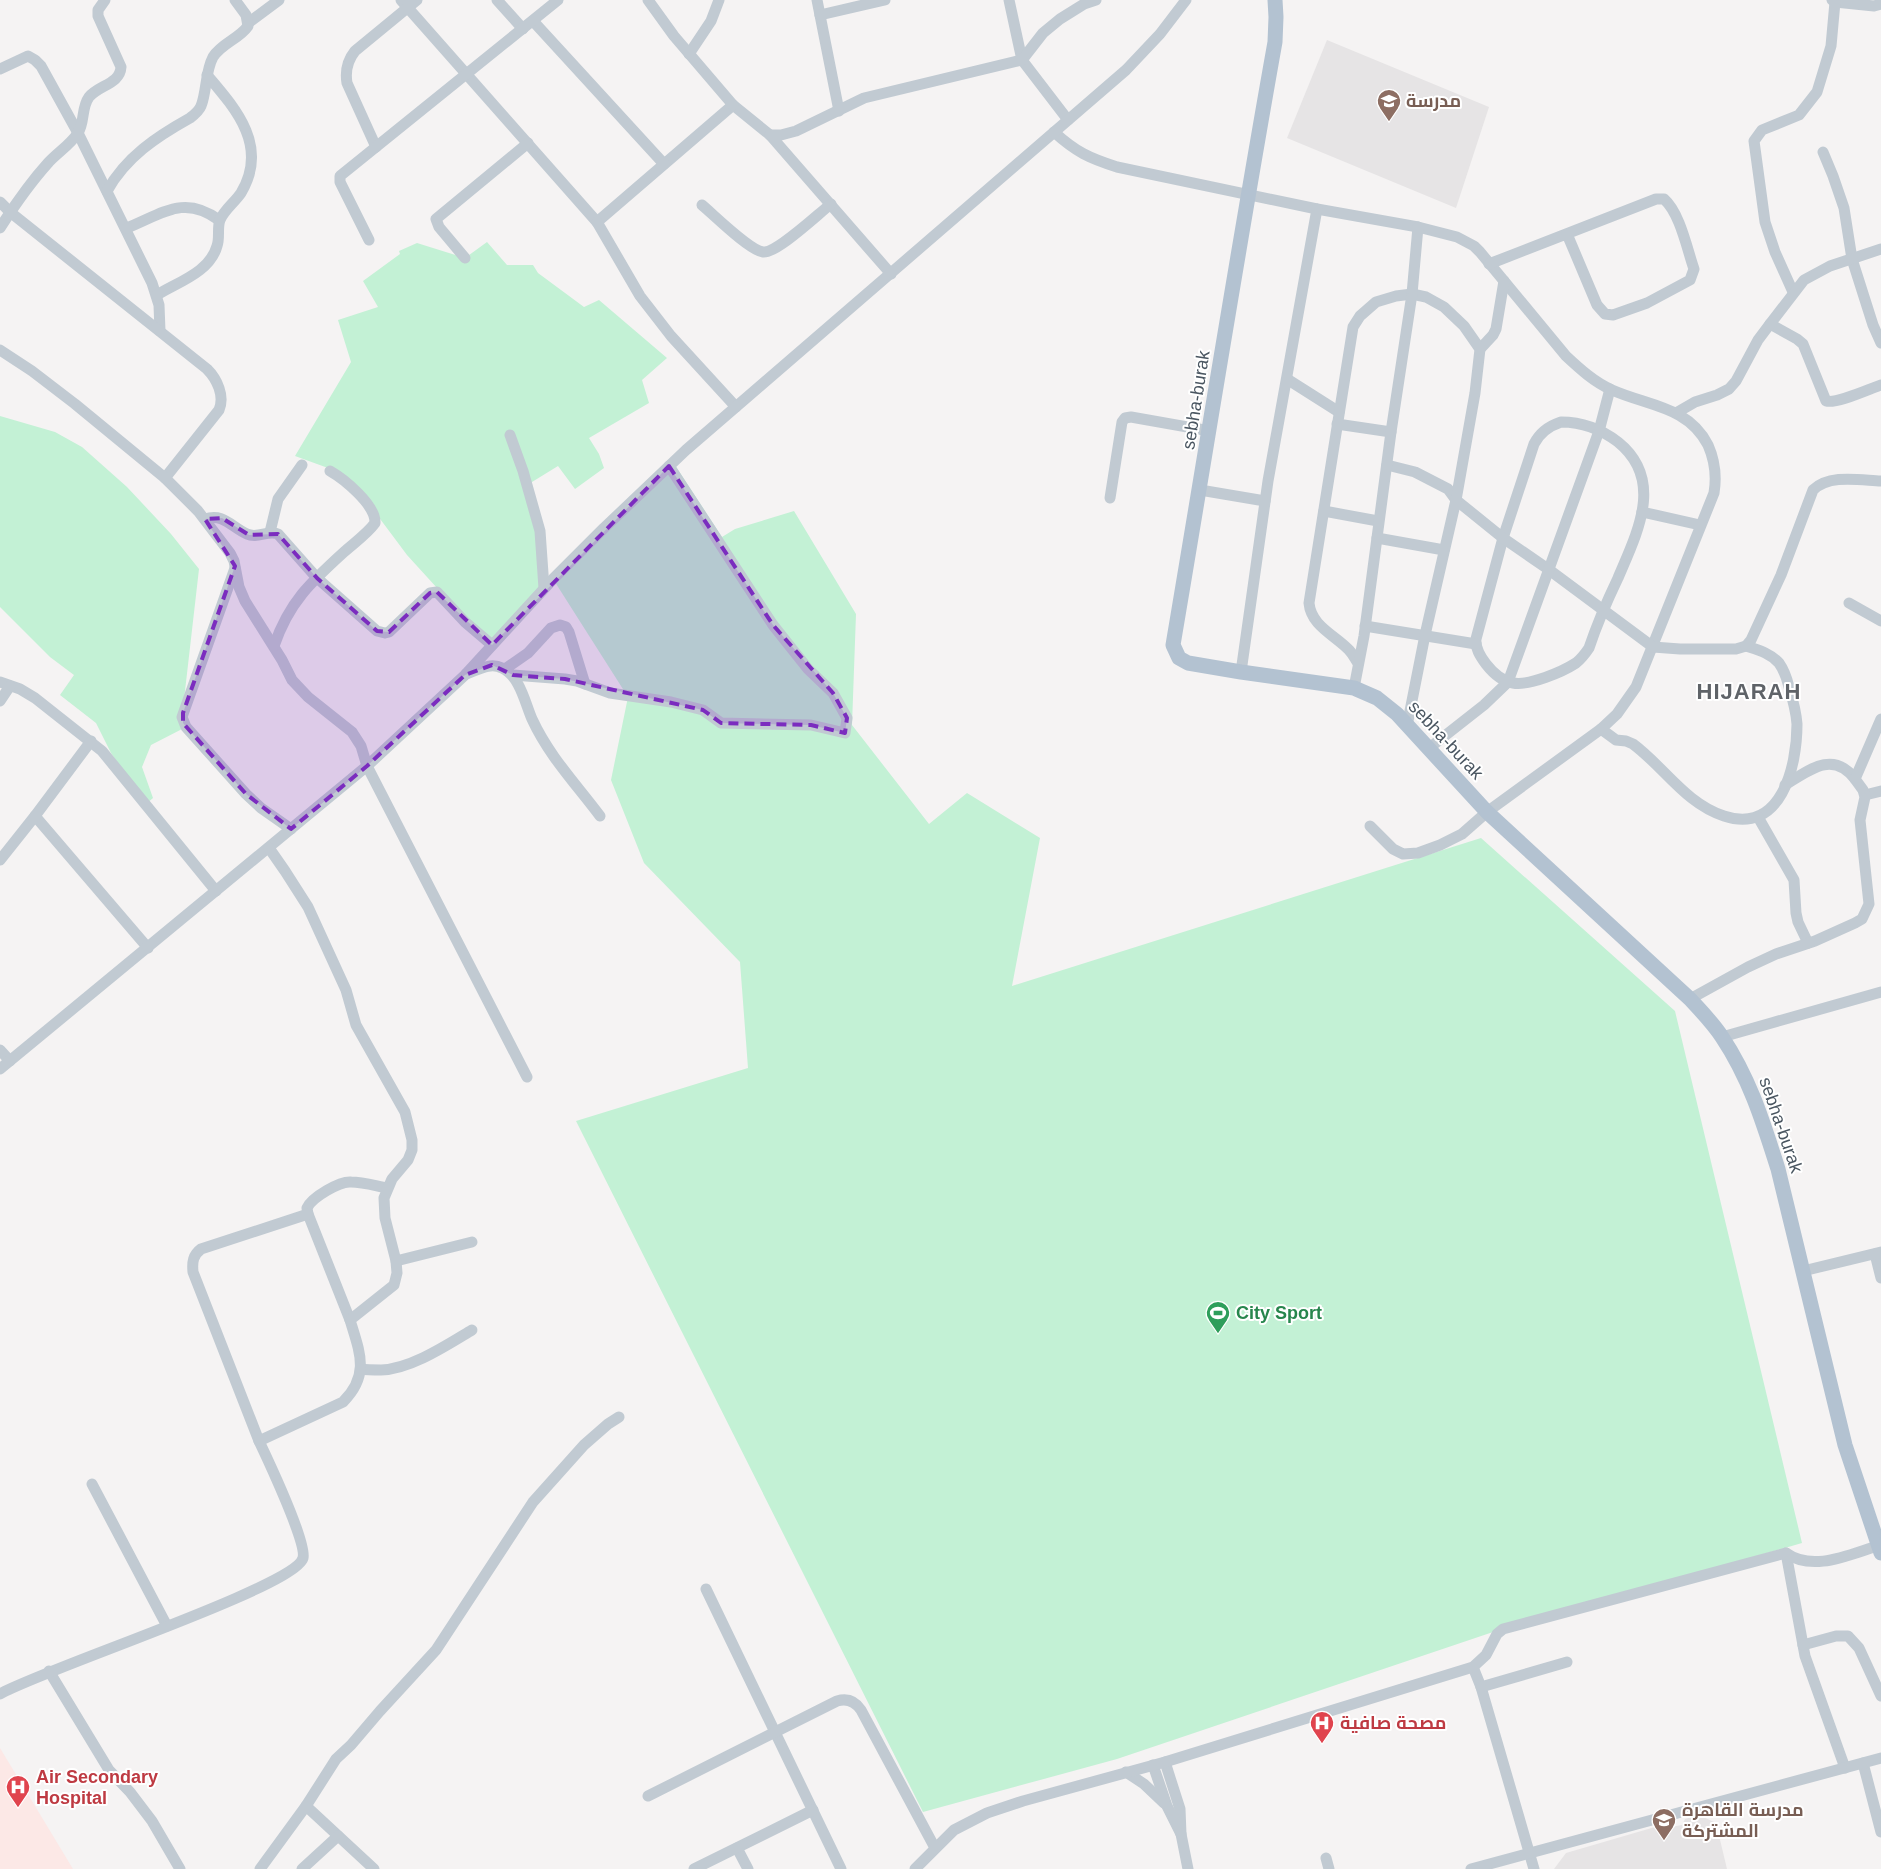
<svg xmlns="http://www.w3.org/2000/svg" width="1881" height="1869" font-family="Arial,Cairo,sans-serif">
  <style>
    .education { fill: #e6e4e5 }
    .medical { fill: #fce8e6 }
    .green { fill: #c3f1d5 }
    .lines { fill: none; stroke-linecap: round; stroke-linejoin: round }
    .minor { stroke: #c1cad2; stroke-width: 11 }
    .major { stroke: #b3c2d1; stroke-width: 15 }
    .marked { fill: #7b2cbf; fill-opacity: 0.2; stroke: #7b2cbf; stroke-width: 4; stroke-dasharray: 10 6; stroke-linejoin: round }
    .labels { text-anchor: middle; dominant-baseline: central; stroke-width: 4; stroke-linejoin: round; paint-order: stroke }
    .education-label { font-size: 18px; font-weight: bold; fill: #785e54; stroke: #fff; text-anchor: start }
    .street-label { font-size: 18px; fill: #4a5661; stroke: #fff }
    .leisure-label { font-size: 18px; font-weight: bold; fill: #27864d; stroke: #fff; text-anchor: start }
    .health-label { font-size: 18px; font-weight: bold; fill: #be3a42; stroke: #fff; text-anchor: start }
    .district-label { font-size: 22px; font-weight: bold; letter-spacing: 1px; fill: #5f6368; stroke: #fff }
  </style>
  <rect width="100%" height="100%" fill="#f5f3f3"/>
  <g class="education">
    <polygon points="1327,40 1489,107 1456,208 1287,138"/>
    <polygon points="1699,1815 1716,1823 1727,1869 1554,1869 1566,1853 1655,1827 1660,1829 1682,1825 1685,1819"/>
  </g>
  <polygon class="medical" points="0,1748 73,1869 0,1869"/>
  <g class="green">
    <polygon points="487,242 507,265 533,265 538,273 584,307 599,300 667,358 642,380 649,403 589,438 599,454 604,468 575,489 558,466 532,482 532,500 544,588 488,644 407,555 357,488 339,472 295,456 351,362 338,320 378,307 363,281 400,254 399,251 417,243 465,258"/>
    <polygon points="0,416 55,432 82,447 127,487 171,534 199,569 182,717 186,727 151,745 142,767 153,798 146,804 111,753 96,723 60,695 74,675 50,657 0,607"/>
    <polygon points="673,462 722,537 735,529 794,511 856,614 852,725 929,824 967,793 1040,838 1012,986 1481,838 1675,1011 1802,1543 1499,1630 1117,1759 923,1812 576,1121 748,1068 740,962 644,863 611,780 628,697 553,579"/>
  </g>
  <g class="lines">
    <g class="minor">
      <polyline points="401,0 597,222 733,105 770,135 891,274"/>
      <polyline points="497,0 523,29"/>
      <polyline points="648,0 674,36 733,105"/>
      <polyline points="817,0 839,111"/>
      <polyline points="1009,0 1022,60 1068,120"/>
      <polyline points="1832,0 1835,2 1874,6 1881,4"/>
      <polyline points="820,15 885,0"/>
      <polyline points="533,21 664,164"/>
      <polyline points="248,23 279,0"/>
      <polyline points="689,54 711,21 719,0"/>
      <polyline points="0,69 28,56 35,60 41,66 78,133 152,283 159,305 160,331"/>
      <path d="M1054,132C1076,152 1089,158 1117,167L1317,209L1418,227L1457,237L1474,246L1480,252L1566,356C1580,369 1594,382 1612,390C1648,406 1688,406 1708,445C1715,461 1717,475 1714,493L1636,687L1617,714L1601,729L1487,812L1462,834L1440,845L1418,853L1403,854L1393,849L1370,826"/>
      <polyline points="770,135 781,135 796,131 864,98 1022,60 1043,33 1060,19 1084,4 1096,0"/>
      <path d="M376,147L347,83C345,71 347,61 355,51L417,0"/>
      <polyline points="1823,152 1833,176 1844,208 1852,259 1873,325 1881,343"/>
      <path d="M107,191C126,157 156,137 190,118C194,115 199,111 201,106C207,91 205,72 213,57C222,43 239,39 248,26L246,15L235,0"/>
      <path d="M0,202L10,212L207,369C217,379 225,396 219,410L165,478"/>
      <path d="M702,205C714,215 749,250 763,252C776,254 818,214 831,204"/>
      <polyline points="597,222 640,296 671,336 736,407"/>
      <path d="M0,228C14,206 30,183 48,163C57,153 70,145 78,133C85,122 81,108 89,97C99,85 120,84 121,67L98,16V10L105,0"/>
      <path d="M127,228C162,214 184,194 219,220"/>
      <polyline points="369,240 340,182 340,176 558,0"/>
      <polyline points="465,258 439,227 436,219 528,143"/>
      <path d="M1489,264L1656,199H1664C1680,213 1687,249 1694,269L1690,280L1647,303L1613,315L1605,314L1597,305L1567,234"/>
      <polyline points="1793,292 1775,252 1765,222 1754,141 1762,130 1799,115 1817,92 1831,46 1835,2"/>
      <path d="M157,295C178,282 210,272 217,246C220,238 217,227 220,220C224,210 235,202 241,193C269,146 236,109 207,75"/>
      <path d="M1770,324L1797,339L1803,344L1826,401C1837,404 1869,389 1881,385"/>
      <polyline points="1480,349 1493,335 1496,329 1504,281"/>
      <polyline points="0,350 32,371 75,404 165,478 198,511 230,553 234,561 239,587 245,601 282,660 292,680 308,697 352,732 361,746 367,766 527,1077"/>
      <polyline points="1287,379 1339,412"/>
      <polyline points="1676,413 1695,402 1717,395 1729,389 1736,381 1758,340 1770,324 1804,280 1830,266 1881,249"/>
      <path d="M1561,422C1582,422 1601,429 1618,442C1665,480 1637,533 1618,578C1607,601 1597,624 1589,648C1585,654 1581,659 1576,663C1562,672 1529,686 1513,683C1501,681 1493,673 1486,664C1480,656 1475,648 1476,639L1503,538L1534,444C1540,432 1549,426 1561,422Z"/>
      <polyline points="1337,424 1391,432"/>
      <polyline points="510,435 523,471 540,531 544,588"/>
      <path d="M1387,465L1415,472L1448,489L1456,500L1503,538L1548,569L1653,647L1680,649H1736L1746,646L1751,640L1781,575L1813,490C1829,474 1859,480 1881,481"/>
      <polyline points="1200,490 1265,501"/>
      <polyline points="1110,498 1122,422 1125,418 1131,417 1210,431"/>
      <polyline points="1324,511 1378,521"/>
      <polyline points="1642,512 1700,525"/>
      <path d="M205,519C224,513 231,527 247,534C257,539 268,530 278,534L317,578L377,631L385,633L389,632L430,593L437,592L465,622L492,645"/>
      <polyline points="270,532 278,499 302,465"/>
      <polyline points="1377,538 1444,550"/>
      <polyline points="235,568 182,717 186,727 246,794 261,808 291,829"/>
      <polyline points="1849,603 1881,621"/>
      <polyline points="1365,626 1476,644"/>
      <path d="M274,646C289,602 311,582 344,552C354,543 367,534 375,523C376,505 344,479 330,471"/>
      <path d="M1358,663C1355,659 1353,654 1349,650C1335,635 1311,626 1309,603L1353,327L1360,316L1376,302L1396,296L1412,294L1426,297L1444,307L1464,326L1480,349L1475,393L1456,500L1425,635L1407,726"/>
      <polyline points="505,669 528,653 551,628 560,625 566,627 569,632 585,684"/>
      <polyline points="1241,672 1268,481 1317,209"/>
      <path d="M466,674C478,670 490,662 502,668C520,676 525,703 532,719C549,756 576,784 600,816"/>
      <polyline points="513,675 565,679 577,681 610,693 671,702 703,710 721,723 811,725 845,733 847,718 833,693 808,669 773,625 669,466"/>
      <polyline points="0,682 20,689 35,698 102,751 216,891"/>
      <polyline points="1354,688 1364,636 1391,432 1412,294 1418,227"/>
      <polyline points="0,701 10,686"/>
      <path d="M1601,729L1616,740L1626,741L1633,744C1664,767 1686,804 1724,816C1781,835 1797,767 1797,724C1796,711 1793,700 1789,687C1787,679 1784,670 1779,663C1770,653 1758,650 1746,646"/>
      <polyline points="1428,749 1484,705 1508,682 1599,431 1610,389"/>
      <path d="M1785,785C1809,770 1833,750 1855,779"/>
      <polyline points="1865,795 1881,791"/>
      <polyline points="35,816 148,948"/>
      <polyline points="1758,817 1794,880 1796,913 1798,922 1808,943"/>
      <polyline points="0,860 35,816 91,741"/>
      <polyline points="1690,999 1748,967 1776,954 1815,941 1855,923 1862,919 1869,904 1860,820 1865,797 1863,790 1855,779 1881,719"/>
      <polyline points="1722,1037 1881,992"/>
      <polyline points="0,1050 10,1061"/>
      <polyline points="0,1069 367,766 465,675 553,579 604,528 686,450 1126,70 1160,34 1186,0"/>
      <polyline points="1875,1254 1881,1278"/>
      <polyline points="396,1261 472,1242"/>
      <polyline points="1803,1271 1881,1252"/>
      <path d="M350,1320L308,1214L307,1208C312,1197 340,1181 351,1182C363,1182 376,1186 387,1188"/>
      <path d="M361,1369C367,1370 374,1370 381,1370C411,1369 447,1345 472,1330"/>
      <path d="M259,1441L193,1272C192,1262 193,1255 201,1249L308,1214"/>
      <polyline points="92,1484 167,1626"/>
      <polyline points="1786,1553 1805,1656 1845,1768"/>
      <polyline points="706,1589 841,1869"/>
      <polyline points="1803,1645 1836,1636 1848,1636 1859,1648 1881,1696"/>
      <polyline points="1473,1667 1481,1687 1534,1869"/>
      <polyline points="49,1671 109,1770 130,1792 152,1821 180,1869"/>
      <polyline points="1481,1687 1567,1662"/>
      <path d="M0,1694C43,1669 295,1587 303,1558C307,1543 268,1460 259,1441L343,1402C370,1375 360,1353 350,1320L394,1285L397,1273L396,1261L385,1218L384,1198L392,1179L408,1160L412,1150V1140L405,1112L356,1025L346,990L308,907L285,871L269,848"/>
      <polyline points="1165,1762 1180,1809 1181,1834 1188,1869"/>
      <polyline points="1863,1763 1881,1832"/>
      <polyline points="1153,1765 1167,1806 1181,1834"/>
      <polyline points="1126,1772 1144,1784 1164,1803"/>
      <path d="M648,1796L837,1701C847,1698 855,1701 861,1710L935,1848"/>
      <polyline points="306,1806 374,1869"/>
      <polyline points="737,1848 748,1869"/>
      <polyline points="1326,1858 1329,1869"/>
      <polyline points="260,1869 306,1806 336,1759 351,1745 380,1711 436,1650 533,1502 584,1445 608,1424 619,1417"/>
      <polyline points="302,1869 338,1836"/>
      <polyline points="694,1869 813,1810"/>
      <path d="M915,1869L954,1830L987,1813L1023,1801L1165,1762L1473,1667L1486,1655L1497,1634L1503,1629L1786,1553C1814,1573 1852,1553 1881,1545"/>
      <polyline points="1471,1869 1881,1758"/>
    </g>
    <path class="major" d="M1275,0L1276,17L1275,42C1239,243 1207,444 1173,645L1179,658L1188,663L1241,672L1354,688L1377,698L1397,714L1487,812L1690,999C1701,1011 1713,1023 1722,1037C1750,1079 1763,1122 1778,1169L1845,1445L1881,1553"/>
  </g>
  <path class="marked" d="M669,466L773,625L833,693L847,718L845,733L811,725L721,723L703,710L565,679L513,675L492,665L465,675L367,766L291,829L246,794L183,723V713L235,566L205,519L222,518L249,535L278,534L317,578L377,631L389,632L430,593L437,592L492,645Z"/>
  <defs>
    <g id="school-pin" transform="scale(1.25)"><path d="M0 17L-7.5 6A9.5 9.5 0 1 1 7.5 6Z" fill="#8d6e63" stroke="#fff"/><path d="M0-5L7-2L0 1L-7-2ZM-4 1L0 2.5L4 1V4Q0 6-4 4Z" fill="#fff"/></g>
    <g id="stadium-pin" transform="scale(1.25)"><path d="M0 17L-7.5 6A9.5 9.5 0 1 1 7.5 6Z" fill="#2e9e5b" stroke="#fff"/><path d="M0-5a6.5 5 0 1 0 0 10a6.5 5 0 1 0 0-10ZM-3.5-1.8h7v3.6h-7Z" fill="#fff"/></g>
    <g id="hospital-pin" transform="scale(1.25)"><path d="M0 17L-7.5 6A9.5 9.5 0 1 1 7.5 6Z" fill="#e0444e" stroke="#fff"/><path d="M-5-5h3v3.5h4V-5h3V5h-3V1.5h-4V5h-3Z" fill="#fff"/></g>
  </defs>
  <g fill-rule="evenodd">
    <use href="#school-pin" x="1389" y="101"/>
    <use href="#stadium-pin" x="1218" y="1313"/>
    <use href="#hospital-pin" x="1322" y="1723"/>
    <use href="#hospital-pin" x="18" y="1787"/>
    <use href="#school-pin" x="1664" y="1820"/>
  </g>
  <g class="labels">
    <g class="education-label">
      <text x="1406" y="101">مدرسة</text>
      <text x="1682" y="1810">مدرسة القاهرة<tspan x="1682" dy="21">المشتركة</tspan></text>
    </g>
    <g class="street-label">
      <text transform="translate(1196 400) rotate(-81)">sebha-burak</text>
      <text transform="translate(1446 740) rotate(47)">sebha-burak</text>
      <text transform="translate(1781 1125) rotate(71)">sebha-burak</text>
    </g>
    <g class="leisure-label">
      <text x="1236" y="1313">City Sport</text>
    </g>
    <g class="health-label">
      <text x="1340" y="1723">مصحة صافية</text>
      <text x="36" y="1777">Air Secondary<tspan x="36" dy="21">Hospital</tspan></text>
    </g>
    <g class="district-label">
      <text x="1749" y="691">HIJARAH</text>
    </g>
  </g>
</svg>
